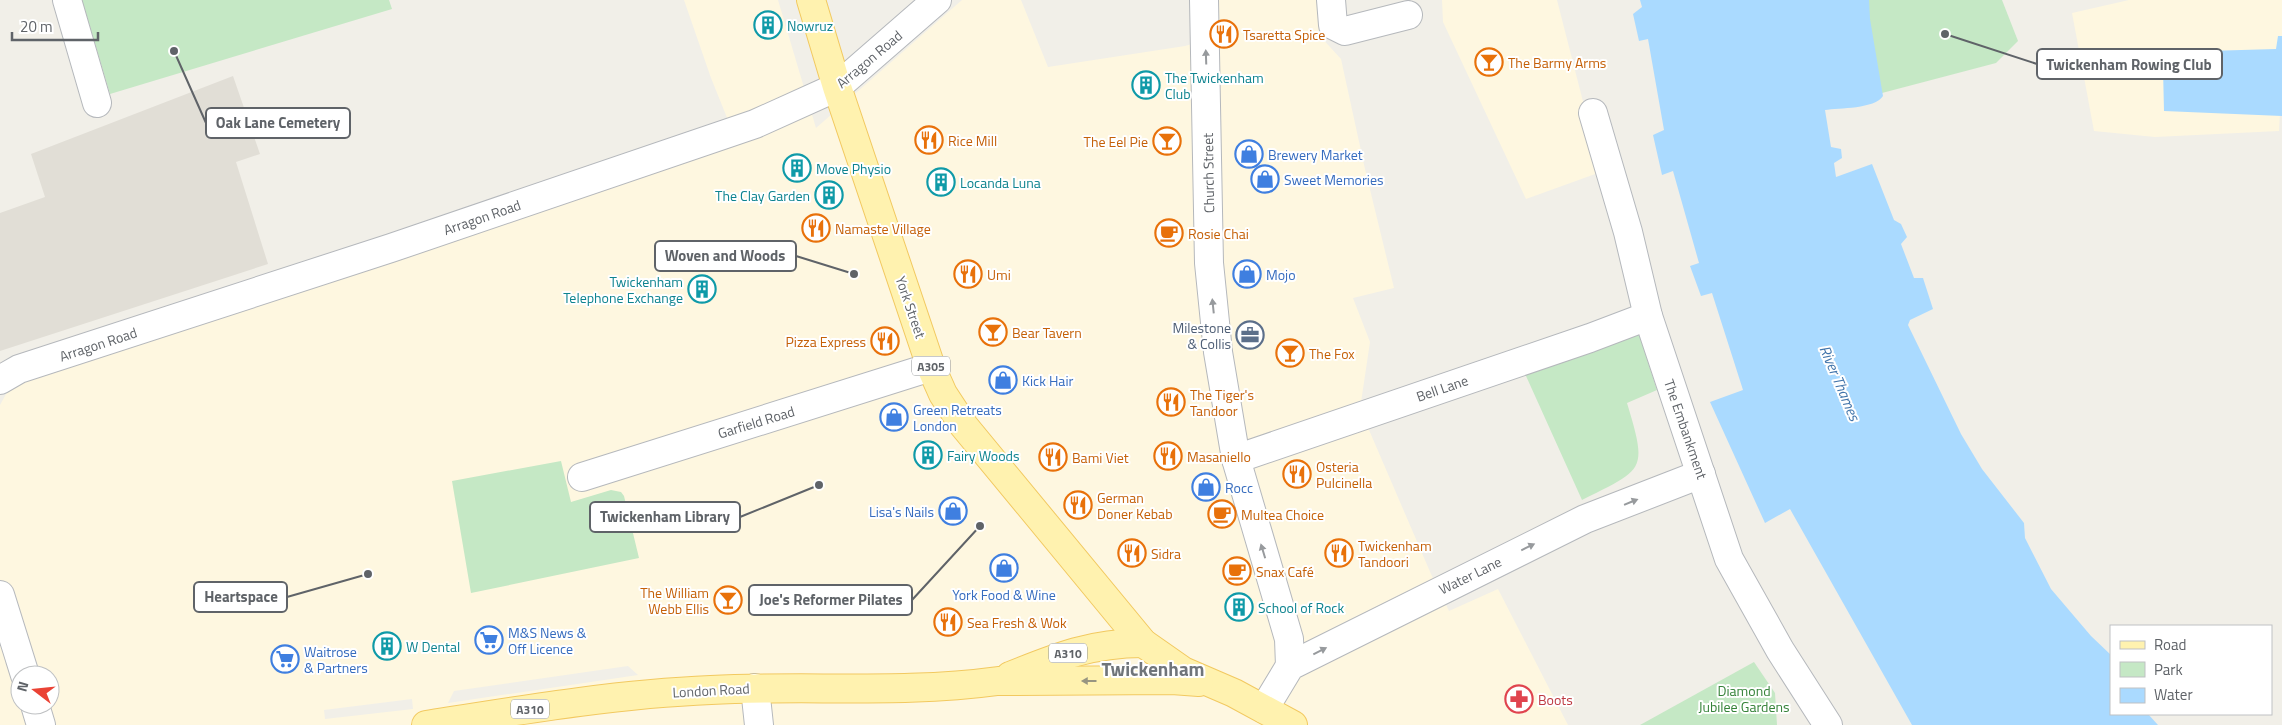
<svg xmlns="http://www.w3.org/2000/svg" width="2282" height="725" font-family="'Titillium Web',sans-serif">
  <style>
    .commercial { fill: #fef7e0; fill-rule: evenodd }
    .education { fill: #e1ded6 }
    .green { fill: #c5e8c5 }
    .water { fill: #aadaff }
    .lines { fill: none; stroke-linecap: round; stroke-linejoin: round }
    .minor-casing { stroke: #b5b8bc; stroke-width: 30 }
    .major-casing { stroke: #f2c960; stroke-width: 30 }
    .minor { stroke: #fff; stroke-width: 28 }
    .major { stroke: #fff2af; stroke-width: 28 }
    .oneway { fill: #979a9d }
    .oneway2 { fill: #979581 }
    .labels { text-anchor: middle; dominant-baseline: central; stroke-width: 4; stroke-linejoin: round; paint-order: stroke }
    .shield { fill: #fff; stroke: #8f9295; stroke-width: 1 }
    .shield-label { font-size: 12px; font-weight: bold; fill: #5f6368 }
    .culture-label { font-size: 14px; fill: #0d838f; stroke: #fff; text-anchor: start }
    .food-label { font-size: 14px; fill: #c56008; stroke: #fff; text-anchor: start }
    .street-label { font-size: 14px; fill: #5f6368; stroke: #fff }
    .shop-label { font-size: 14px; fill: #366cbe; stroke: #fff; text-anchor: start }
    .service-label { font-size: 14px; fill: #4e5e75; stroke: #fff; text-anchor: end }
    .park-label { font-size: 14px; fill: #348238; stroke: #fff }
    .health-label { font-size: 14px; fill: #be3a42; stroke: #fff; text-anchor: start }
    .water-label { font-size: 15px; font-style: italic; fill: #4174aa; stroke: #fff }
    .district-label { font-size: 19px; font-weight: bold; fill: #70757a; stroke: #fff }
    .leader { fill: none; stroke: #5f6368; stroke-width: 2 }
    .callout-dot { fill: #5f6368; stroke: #fff; stroke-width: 2 }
    .callout { fill: #fff; stroke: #5f6368; stroke-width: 2 }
    .callout-label { font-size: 15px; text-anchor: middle; font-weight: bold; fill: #5f6368 }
  </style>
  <rect width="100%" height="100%" fill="#f1efe8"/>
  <g class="commercial">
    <path d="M684,0H778L816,128L962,0H1021L1048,67L1185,46L1209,39L1216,0H1318L1319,35L1341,59L1365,169L1394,288L1353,298L1370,342L1360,409L1431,574L1449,611L1498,589L1568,725H0V405L10,387L304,282L422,248L738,145L711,78ZM628,666L638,675L448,703L454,691ZM20,675H50V705H20ZM412,699L413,709L325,719L324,710Z"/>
    <polygon points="1442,0 1557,0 1600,168 1598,173 1526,199 1443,22"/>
    <polygon points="2129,0 2282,0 2282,74 2279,131 2155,137 2094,131 2072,13"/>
  </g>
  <polygon class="education" points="233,76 260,154 236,162 268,264 0,351 0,213 45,197 31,154"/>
  <g class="green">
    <polygon points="82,0 389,0 392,9 110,94"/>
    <polygon points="1830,0 2002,0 2018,41 1996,63 1825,108"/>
    <path d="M1638,331L1657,390L1627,403C1648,472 1644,469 1582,500L1522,367Z"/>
    <polygon points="561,461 571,502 611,490 621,492 624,496 639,558 471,593 452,481"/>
    <polygon points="1754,662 1775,693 1777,725 1640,725"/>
  </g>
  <g class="water">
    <path d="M1640,0H1869L1870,19L1883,96C1875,109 1839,108 1825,110L1831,147L1841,149L1842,158L1834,163L1836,177L1872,164L1894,220L1901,224L1907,237L1901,244L1914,278H1923L1933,309L1910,320L1908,325L1961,434L1982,469L2024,523L2025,538L2051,589L2091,636L2111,655V714H2148L2158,725H1912L1790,509L1765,523L1710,402L1743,390L1712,293L1701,296L1690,266L1699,263L1673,171L1662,175L1653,135L1664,130L1648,39L1639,41L1633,14L1642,7Z"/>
    <polygon points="2278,36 2282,36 2282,116 2164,111 2163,69 2172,67 2172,52 2276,49"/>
  </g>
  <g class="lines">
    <g class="minor-casing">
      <g id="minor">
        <polyline points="67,0 97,103"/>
        <polyline points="1204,0 1209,263 1218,352 1236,459 1289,639 1290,666"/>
        <polyline points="1331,0 1333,25 1345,31 1408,15"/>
        <polyline points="1593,113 1628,232 1648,316 1729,559 1780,650 1828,725"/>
        <polyline points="0,380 19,369 391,248 755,124 837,87 937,0"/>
        <polyline points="1236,459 1590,338 1648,316"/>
        <polyline points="582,477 931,367"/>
        <polyline points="0,595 25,675"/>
        <polyline points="755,688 759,725"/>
        <polyline points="35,705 41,725"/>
        <polyline points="1264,709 1290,666 1585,519 1701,474"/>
      </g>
    </g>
    <g class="major-casing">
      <g id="major">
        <polyline points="811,0 837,87 931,367 943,394 964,426 1143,643 1183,671 1234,693 1293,725"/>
        <path d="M1010,676C1057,657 1091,643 1143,643"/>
        <path d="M426,725C521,710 615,694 711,690C807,685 903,694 998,681L1172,680L1199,682"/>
      </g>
    </g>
    <use href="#minor" class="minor"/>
    <use href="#major" class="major"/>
  </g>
  <defs><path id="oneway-solid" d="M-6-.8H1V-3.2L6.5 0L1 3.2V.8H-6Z" transform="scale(1.25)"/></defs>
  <g class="oneway">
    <use href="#oneway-solid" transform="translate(1206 57) rotate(-92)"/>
    <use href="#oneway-solid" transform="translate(1213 306) rotate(-96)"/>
    <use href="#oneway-solid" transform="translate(1631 502) rotate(-22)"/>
    <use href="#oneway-solid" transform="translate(1528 547) rotate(-26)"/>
    <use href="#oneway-solid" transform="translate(1263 551) rotate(-107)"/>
    <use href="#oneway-solid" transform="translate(1320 651) rotate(-27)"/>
  </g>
  <use class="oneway2" href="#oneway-solid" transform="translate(1089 681) rotate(180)"/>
  <defs>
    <g id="building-ring" transform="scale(1.4375)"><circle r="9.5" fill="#fff" stroke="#0f9aa8" stroke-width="1.5"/><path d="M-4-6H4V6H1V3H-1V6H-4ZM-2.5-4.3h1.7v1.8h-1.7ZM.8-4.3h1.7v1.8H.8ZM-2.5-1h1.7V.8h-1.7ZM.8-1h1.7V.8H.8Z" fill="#0f9aa8"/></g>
    <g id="restaurant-ring" transform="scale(1.4375)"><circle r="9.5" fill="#fff" stroke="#e8710a" stroke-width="1.5"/><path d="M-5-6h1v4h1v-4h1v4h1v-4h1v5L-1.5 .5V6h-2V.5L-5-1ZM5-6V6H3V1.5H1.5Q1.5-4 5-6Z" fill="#e8710a"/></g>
    <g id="bar-ring" transform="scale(1.4375)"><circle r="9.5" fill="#fff" stroke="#e8710a" stroke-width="1.5"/><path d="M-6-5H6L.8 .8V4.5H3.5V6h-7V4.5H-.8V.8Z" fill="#e8710a"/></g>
    <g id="shop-ring" transform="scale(1.4375)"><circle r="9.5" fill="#fff" stroke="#3f7fe0" stroke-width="1.5"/><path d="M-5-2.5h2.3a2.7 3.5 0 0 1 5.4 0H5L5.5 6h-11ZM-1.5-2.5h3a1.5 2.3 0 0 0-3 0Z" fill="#3f7fe0"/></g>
    <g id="cafe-ring" transform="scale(1.4375)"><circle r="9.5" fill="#fff" stroke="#e8710a" stroke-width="1.5"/><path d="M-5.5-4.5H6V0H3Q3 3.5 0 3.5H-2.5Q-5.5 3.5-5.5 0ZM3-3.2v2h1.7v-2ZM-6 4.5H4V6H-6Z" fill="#e8710a"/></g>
    <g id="office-ring" transform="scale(1.4375)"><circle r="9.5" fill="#fff" stroke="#5c6f8a" stroke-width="1.5"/><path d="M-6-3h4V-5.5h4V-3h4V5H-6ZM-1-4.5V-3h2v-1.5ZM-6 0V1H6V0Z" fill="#5c6f8a"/></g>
    <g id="supermarket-ring" transform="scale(1.4375)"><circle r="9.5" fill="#fff" stroke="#3f7fe0" stroke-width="1.5"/><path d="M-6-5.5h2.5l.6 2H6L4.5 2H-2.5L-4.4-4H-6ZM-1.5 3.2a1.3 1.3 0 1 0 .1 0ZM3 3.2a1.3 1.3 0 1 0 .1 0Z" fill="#3f7fe0"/></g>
    <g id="pharmacy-ring" transform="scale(1.4375)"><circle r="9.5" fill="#fff" stroke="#e0444e" stroke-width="1.5"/><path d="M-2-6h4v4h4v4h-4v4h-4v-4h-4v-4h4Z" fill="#e0444e"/></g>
  </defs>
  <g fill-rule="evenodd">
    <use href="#building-ring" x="768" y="25"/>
    <use href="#restaurant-ring" x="1224" y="34"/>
    <use href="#bar-ring" x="1489" y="62"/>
    <use href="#building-ring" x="1146" y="85"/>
    <use href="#restaurant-ring" x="929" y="140"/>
    <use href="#bar-ring" x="1167" y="141"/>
    <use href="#shop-ring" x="1249" y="154"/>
    <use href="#building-ring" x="797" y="168"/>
    <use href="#shop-ring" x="1265" y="179"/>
    <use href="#building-ring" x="941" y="182"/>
    <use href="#building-ring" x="829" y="195"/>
    <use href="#restaurant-ring" x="816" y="228"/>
    <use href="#cafe-ring" x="1169" y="233"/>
    <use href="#restaurant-ring" x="968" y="274"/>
    <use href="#shop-ring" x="1247" y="274"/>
    <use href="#building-ring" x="702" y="289"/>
    <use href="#bar-ring" x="993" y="332"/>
    <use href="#office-ring" x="1250" y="335"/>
    <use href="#restaurant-ring" x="885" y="341"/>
    <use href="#bar-ring" x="1290" y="353"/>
    <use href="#shop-ring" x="1003" y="380"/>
    <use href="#restaurant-ring" x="1171" y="402"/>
    <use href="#shop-ring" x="894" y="417"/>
    <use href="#building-ring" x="928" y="455"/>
    <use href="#restaurant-ring" x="1168" y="456"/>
    <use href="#restaurant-ring" x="1053" y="457"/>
    <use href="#restaurant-ring" x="1297" y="474"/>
    <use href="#shop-ring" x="1206" y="487"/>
    <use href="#restaurant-ring" x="1078" y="505"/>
    <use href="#shop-ring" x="953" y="511"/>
    <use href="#cafe-ring" x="1222" y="514"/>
    <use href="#restaurant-ring" x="1132" y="553"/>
    <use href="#restaurant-ring" x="1339" y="553"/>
    <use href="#shop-ring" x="1004" y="568"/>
    <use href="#cafe-ring" x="1237" y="571"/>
    <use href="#bar-ring" x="728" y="600"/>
    <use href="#building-ring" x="1239" y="607"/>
    <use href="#restaurant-ring" x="948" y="622"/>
    <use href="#supermarket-ring" x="489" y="640"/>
    <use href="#building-ring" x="387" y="646"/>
    <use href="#supermarket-ring" x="285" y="659"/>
    <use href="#pharmacy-ring" x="1519" y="699"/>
  </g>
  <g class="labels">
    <g class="shield">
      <rect x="912" y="356.5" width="38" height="19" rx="4"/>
      <rect x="1049" y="643.5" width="38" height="19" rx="4"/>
      <rect x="511" y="699.5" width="38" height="19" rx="4"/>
    </g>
    <g class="shield-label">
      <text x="931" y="366">A305</text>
      <text x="1068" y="653">A310</text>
      <text x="530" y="709">A310</text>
    </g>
    <g class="culture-label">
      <text x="787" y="25">Nowruz</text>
      <text x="1165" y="77">The Twickenham<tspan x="1165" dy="16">Club</tspan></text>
      <text x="816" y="168">Move Physio</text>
      <text x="960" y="182">Locanda Luna</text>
      <text x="810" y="195" text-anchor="end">The Clay Garden</text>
      <text x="683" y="281" text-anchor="end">Twickenham<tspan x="683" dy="16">Telephone Exchange</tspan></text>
      <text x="947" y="455">Fairy Woods</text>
      <text x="1258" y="607">School of Rock</text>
      <text x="406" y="646">W Dental</text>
    </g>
    <g class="food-label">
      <text x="1243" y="34">Tsaretta Spice</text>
      <text x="1508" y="62">The Barmy Arms</text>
      <text x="948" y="140">Rice Mill</text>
      <text x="1148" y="141" text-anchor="end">The Eel Pie</text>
      <text x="835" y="228">Namaste Village</text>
      <text x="1188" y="233">Rosie Chai</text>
      <text x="987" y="274">Umi</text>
      <text x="1012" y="332">Bear Tavern</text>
      <text x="866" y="341" text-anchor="end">Pizza Express</text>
      <text x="1309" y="353">The Fox</text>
      <text x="1190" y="394">The Tiger's<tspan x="1190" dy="16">Tandoor</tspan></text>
      <text x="1187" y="456">Masaniello</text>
      <text x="1072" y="457">Bami Viet</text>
      <text x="1316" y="466">Osteria<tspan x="1316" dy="16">Pulcinella</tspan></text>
      <text x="1097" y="497">German<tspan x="1097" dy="16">Doner Kebab</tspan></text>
      <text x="1241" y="514">Multea Choice</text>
      <text x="1358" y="545">Twickenham<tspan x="1358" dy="16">Tandoori</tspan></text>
      <text x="1151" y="553">Sidra</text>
      <text x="1256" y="571">Snax Café</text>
      <text x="709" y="592" text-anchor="end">The William<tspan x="709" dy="16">Webb Ellis</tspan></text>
      <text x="967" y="622">Sea Fresh &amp; Wok</text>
    </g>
    <g class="street-label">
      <text transform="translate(869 59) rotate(-40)">Arragon Road</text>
      <text transform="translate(1208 173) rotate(-91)">Church Street</text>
      <text transform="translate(482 217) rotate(-19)">Arragon Road</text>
      <text transform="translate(911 307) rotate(71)">York Street</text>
      <text transform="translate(98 344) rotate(-18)">Arragon Road</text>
      <text transform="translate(1442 388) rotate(-19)">Bell Lane</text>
      <text transform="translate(756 422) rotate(-17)">Garfield Road</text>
      <text transform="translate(1686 429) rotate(71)">The Embankment</text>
      <text transform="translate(1470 575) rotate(-26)">Water Lane</text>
      <text transform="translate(711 690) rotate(-3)">London Road</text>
    </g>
    <g class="shop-label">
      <text x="1268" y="154">Brewery Market</text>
      <text x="1284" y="179">Sweet Memories</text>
      <text x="1266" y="274">Mojo</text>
      <text x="1022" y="380">Kick Hair</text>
      <text x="913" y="409">Green Retreats<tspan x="913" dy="16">London</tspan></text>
      <text x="1225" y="487">Rocc</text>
      <text x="934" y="511" text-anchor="end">Lisa's Nails</text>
      <text x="1004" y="594" text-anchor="middle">York Food &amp; Wine</text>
      <text x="508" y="632">M&amp;S News &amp;<tspan x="508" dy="16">Off Licence</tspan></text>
      <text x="304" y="651">Waitrose<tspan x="304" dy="16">&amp; Partners</tspan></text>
    </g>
    <g class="service-label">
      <text x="1231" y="327">Milestone<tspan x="1231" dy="16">&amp; Collis</tspan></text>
    </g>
    <g class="park-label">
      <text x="1744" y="690">Diamond<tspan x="1744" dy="16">Jubilee Gardens</tspan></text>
    </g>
    <g class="health-label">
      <text x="1538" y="699">Boots</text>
    </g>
    <g class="water-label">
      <text transform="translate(1840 383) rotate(67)">River Thames</text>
    </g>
    <g class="district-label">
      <text x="1153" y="668">Twickenham</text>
    </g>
  </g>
  <path class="leader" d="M1945 34L2037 64M174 51L206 123M854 274L796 256M819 485L740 517M368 574L287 597M980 526L912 600"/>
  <g class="callout-dot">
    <circle cx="1945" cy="34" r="5"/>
    <circle cx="174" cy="51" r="5"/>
    <circle cx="854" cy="274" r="5"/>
    <circle cx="819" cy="485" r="5"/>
    <circle cx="368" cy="574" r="5"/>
    <circle cx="980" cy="526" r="5"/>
  </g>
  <g class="callout">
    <rect x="2037" y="49" width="185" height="30" rx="5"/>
    <rect x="206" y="108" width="144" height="30" rx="5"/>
    <rect x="655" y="241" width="141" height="30" rx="5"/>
    <rect x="590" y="502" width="150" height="30" rx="5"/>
    <rect x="194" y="582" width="93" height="30" rx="5"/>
    <rect x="749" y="585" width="163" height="30" rx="5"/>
  </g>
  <g class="callout-label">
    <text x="2129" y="70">Twickenham Rowing Club</text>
    <text x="278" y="128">Oak Lane Cemetery</text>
    <text x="725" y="261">Woven and Woods</text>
    <text x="665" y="522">Twickenham Library</text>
    <text x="241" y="602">Heartspace</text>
    <text x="831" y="605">Joe's Reformer Pilates</text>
  </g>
  <rect x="2110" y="625" width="162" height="90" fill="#ffffff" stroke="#bfc1c3"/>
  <rect x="2120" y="641" width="25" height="8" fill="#fff2af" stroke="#bfc1c3"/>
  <text x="2154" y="650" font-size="15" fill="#5f6368">Road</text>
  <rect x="2120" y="662" width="25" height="15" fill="#c5e8c5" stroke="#bfc1c3"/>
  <text x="2154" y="675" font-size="15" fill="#5f6368">Park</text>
  <rect x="2120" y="688" width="25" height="15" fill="#aadaff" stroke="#bfc1c3"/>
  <text x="2154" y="700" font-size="15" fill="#5f6368">Water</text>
  <g transform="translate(35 690) rotate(286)"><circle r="24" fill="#ffffff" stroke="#bfc1c3"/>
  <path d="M0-4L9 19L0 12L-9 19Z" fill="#ea4335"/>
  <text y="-8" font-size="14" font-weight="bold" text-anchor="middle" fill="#5f6368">N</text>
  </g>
  <path d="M12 32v8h86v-8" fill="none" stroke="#5f6368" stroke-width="2.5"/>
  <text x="20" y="32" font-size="15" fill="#5f6368" stroke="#ffffff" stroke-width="4" paint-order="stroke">20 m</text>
</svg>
